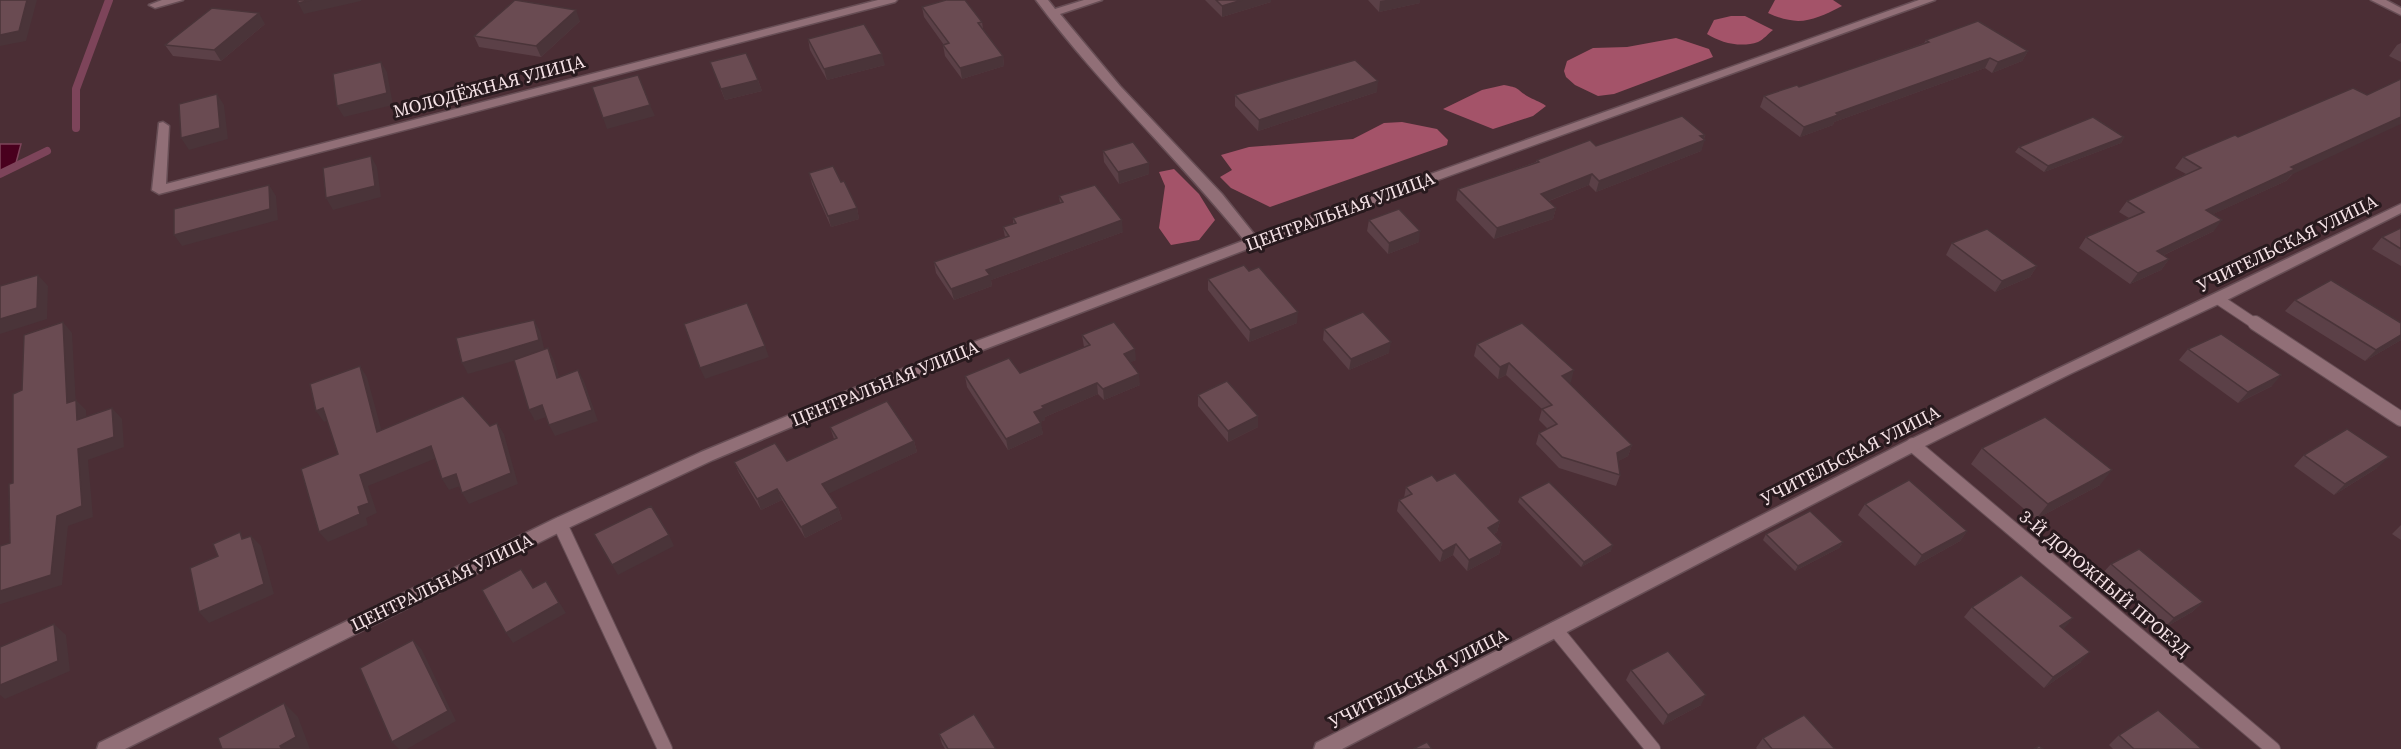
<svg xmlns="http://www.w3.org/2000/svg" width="2401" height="749" font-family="'Source Serif 4',serif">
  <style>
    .forest { fill: #a45369 }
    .water { fill: #49001e; stroke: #7d445a; stroke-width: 1.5 }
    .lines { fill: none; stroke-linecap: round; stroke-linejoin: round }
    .stream { stroke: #7d445a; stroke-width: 8 }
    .service-far1-casing { stroke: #674e55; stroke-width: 12 }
    .service-casing { stroke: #674e55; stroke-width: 16 }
    .minor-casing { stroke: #674e55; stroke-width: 3 }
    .tertiary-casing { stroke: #674e55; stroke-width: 3 }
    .service-far1 { stroke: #916f77; stroke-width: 10 }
    .service { stroke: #916f77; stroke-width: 14 }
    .minor { fill: #916f77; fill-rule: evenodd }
    .tertiary { fill: #916f77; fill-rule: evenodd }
    .wall { fill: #5b4047 }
    .shaded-wall { fill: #4a3439 }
    .building { fill: #6a4b52; stroke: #4a3439; stroke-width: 1.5 }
    .labels { text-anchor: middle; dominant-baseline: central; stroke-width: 6; stroke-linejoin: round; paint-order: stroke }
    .street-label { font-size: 18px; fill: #f5e2e6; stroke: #281a1e }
  </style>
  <rect width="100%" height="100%" fill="#4b2e35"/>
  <g class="forest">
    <path d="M1775,0H1833L1842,6C1813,21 1798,27 1768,13Z"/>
    <path d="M1731,16H1745L1773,30C1769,33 1763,40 1758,42C1741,48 1721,43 1707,34L1714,20Z"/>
    <polygon points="1676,38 1709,49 1713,57 1614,94 1598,96 1575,85 1566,77 1564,71 1567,61 1593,48 1627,47"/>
    <path d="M1504,85C1520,88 1515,88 1527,96C1533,100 1540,101 1546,106L1533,116L1493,129L1443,109L1482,90Z"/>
    <polygon points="1402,122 1437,129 1448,140 1447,145 1270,207 1231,188 1220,177 1232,170 1221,155 1249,147 1353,139 1384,123"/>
    <polygon points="1174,169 1199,194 1215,220 1199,240 1171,245 1159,228 1165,186 1159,172"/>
  </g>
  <polygon class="water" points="0,144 21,144 16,163 0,175"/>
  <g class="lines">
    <g class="stream">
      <polyline points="76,128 76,89 109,0"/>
      <polyline points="0,174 47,151"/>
    </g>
    <g class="service-far1-casing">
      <polyline id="service-far1" points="2218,299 2257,325"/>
    </g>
    <g class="service-casing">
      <g id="service">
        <polyline points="2255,323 2401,419"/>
        <polyline points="1913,445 2273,749"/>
        <polyline points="560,524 665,749"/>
        <polyline points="1555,629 1653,749"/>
      </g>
    </g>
    <g class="minor-casing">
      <g id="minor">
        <polygon points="162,0 183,0 155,8 149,5"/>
        <polygon points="878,0 897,0 895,2 159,194 152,190 159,123 163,122 169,126 166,184"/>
        <path d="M1036,0H1048L1055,9L1084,0H1102L1060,14L1120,86L1222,194L1258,239L1260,242L1258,245H1248C1181,161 1101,87 1036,0Z"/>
        <polygon points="2371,0 2386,0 2401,8 2401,15"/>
        <polygon points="2401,204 2401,213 2223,302 2072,373 1919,449 1342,749 1314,749 1316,743 1907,441"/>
      </g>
    </g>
    <g class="tertiary-casing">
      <polygon id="tertiary" points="1919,0 1935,0 1258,245 891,385 713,460 566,529 125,749 97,749 99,743 554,519 701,452 881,377 1248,239"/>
    </g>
    <use href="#service-far1" class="service-far1"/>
    <use href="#service" class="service"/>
    <use href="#minor" class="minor"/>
    <use href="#tertiary" class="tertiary"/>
  </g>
  <g class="wall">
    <polygon points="1205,0 1271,0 1271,2 1222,17"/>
    <polygon points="1368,0 1420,0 1420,3 1379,12"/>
    <polygon points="922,7 982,22 983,29 1003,56 1004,66 962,79 945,56 943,45 944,45 924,17"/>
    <polygon points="580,21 541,57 479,47 474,36"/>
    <polygon points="265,24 221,61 173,56 165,45"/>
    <polygon points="808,39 885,65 827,80 810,50"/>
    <polygon points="1926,40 2028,51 2022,61 1992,73 1985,68 1834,122 1833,125 1800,137 1760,107 1764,96 1799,87 1924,43"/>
    <polygon points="2401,43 2401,62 2389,56 2397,45"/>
    <polygon points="710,62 758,80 762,91 725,100"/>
    <polygon points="1377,92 1258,131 1235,106 1235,95"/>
    <polygon points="2367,95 2286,181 2213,214 2214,231 2164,255 2169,259 2161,270 2130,284 2079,248 2086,237 2129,218 2119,212 2127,201 2186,174 2175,168 2183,157 2238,137"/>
    <polygon points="1705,135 1701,151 1596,192 1589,185 1549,201 1556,208 1553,219 1494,239 1456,200 1458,189 1536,162 1537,160 1596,146"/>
    <polygon points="2124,137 2121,143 2044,172 2015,152 2019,147"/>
    <polygon points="1103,151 1149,163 1149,174 1119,184 1104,162"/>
    <polygon points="809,173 841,182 857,208 859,219 831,227 812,184"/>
    <polygon points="1059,196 1123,232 991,280 992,286 954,300 936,273 934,262 1005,237 1003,227 1013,224 1013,218 1060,203"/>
    <polygon points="1369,220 1419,242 1388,254 1367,231"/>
    <polygon points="2401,228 2401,266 2372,249 2382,237"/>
    <polygon points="1952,243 2037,266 2030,277 1995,292 1946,255"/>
    <polygon points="1208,279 1297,323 1249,342 1208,290"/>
    <polygon points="2295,300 2401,323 2401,340 2365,361 2285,311"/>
    <polygon points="1324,329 1389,353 1349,370 1323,340"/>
    <polygon points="1082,335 1136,360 1130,362 1140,385 1104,400 1098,394 1045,417 1045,420 1040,422 1043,434 1008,450 967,387 965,376 1020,373 1084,347"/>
    <polygon points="1477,344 1571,382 1568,383 1632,445 1628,456 1618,461 1620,475 1616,486 1559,468 1536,444 1539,433 1548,429 1539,420 1542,409 1506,375 1498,379 1474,356"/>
    <polygon points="2188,349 2272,386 2238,403 2179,360"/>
    <polygon points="1198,395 1258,416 1258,427 1228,442 1198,406"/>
    <polygon points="830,427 914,441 917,452 828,493 838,508 842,519 805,538 782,500 761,510 739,473 734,462 787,461 834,439"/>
    <polygon points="1982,448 2100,485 2036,519 1971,464"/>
    <polygon points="2304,455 2377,468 2334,495 2294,466"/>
    <polygon points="1437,481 1500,521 1497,532 1494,534 1502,543 1499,554 1467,571 1453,555 1440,562 1397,511 1399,500 1404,498 1406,487"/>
    <polygon points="1520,497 1611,551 1581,567 1518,502"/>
    <polygon points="1865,504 1967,531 1960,541 1915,566 1858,515"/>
    <polygon points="2401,525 2401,540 2392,534"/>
    <polygon points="1766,534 1843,542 1839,548 1795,571 1763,540"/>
    <polygon points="2111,564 2203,602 2192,612 2164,628 2101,575"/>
    <polygon points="1972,607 2063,629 2081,662 2044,688 1964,617"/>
    <polygon points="1631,670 1701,705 1663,725 1626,680"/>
    <polygon points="939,734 996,749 945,749 942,744"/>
    <polygon points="2119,735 2202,749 2113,749 2109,745"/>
    <polygon points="1763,738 1835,749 1757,749 1756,748"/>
  </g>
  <g class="shaded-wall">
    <polygon points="27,0 37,0 26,41 0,46 0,35"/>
    <polygon points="311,0 361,0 361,1 304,14 298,3"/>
    <polygon points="1242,0 1271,0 1271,2 1222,17 1222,6"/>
    <polygon points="1386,0 1420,0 1420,3 1379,12 1380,1"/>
    <polygon points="576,10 580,21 541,57 536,46"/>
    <polygon points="259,13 265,24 221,61 214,50"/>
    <polygon points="2028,51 2022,61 1992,73 1998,62"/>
    <polygon points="882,54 885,65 827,80 824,69"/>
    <polygon points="1003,56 1004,66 962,79 960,68"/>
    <polygon points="1990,58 1985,68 1834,122 1833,125 1800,137 1804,127 1836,113"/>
    <polygon points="381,62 387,72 393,105 344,117 337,106"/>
    <polygon points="758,80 762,91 725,100 721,89"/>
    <polygon points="1378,81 1377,92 1258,131 1259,120"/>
    <polygon points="217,94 224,105 228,139 189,150 181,138"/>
    <polygon points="650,105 655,116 607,129 603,118"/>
    <polygon points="2401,117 2401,124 2291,175 2286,181 2198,221 2206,210 2291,167"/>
    <polygon points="1705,135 1703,141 1705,140 1701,151 1596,192 1599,181"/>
    <polygon points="2124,137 2121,143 2044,172 2048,166"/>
    <polygon points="371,156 377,167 381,197 333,210 326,198"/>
    <polygon points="1149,163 1149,174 1119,184 1118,172"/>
    <polygon points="1592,174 1589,185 1538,205 1541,194"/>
    <polygon points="269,185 276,196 278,220 182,246 174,235"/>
    <polygon points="857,208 859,219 831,227 828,216"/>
    <polygon points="1556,208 1553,219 1494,239 1497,228"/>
    <polygon points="1122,220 1123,232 991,280 992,286 954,300 951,289 986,270"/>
    <polygon points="2222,220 2214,231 2149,262 2157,251"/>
    <polygon points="1420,231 1419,242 1388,254 1389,243"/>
    <polygon points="2169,259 2161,270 2130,284 2138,273"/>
    <polygon points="2037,266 2030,277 1995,292 2002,281"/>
    <polygon points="38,275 48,286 47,319 0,334 0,319"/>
    <polygon points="1298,312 1297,323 1249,342 1250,330"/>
    <polygon points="534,320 540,331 545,352 468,374 462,363"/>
    <polygon points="63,322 72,333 76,405 76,400 86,410 87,431 77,420 67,403"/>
    <polygon points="2401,335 2401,340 2365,361 2376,350"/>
    <polygon points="1391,342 1389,353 1349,370 1351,359"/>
    <polygon points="765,346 769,357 705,379 700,368"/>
    <polygon points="548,348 554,360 563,389 557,378"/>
    <polygon points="1135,349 1136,360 1124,365 1124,354"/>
    <polygon points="1509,363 1506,375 1498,379 1500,367"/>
    <polygon points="360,366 367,377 385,443 377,432"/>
    <polygon points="578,370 584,381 598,421 555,436 549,425"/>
    <polygon points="1574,370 1571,382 1558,388 1562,376"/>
    <polygon points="1139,374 1140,385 1104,400 1103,389"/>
    <polygon points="2281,375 2272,386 2238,403 2248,392"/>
    <polygon points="1097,383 1098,394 1045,417 1045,420 1036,424 1034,412 1042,406"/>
    <polygon points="542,405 549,416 535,421 529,410"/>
    <polygon points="112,408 122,419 124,447 88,460 93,517 68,526 62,585 1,604 0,604 0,591 57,516 78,449"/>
    <polygon points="323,408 331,419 324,422 316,411"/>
    <polygon points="1258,416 1258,427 1228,442 1228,431"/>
    <polygon points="497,423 504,434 518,484 469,504 462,493"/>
    <polygon points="1041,423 1043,434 1008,450 1006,439"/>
    <polygon points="914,441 917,452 826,495 822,484"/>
    <polygon points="1632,445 1628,456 1613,464 1617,453"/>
    <polygon points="431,446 439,457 368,486 377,513 366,518 368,525 328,542 319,532 358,507 360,475"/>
    <polygon points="2389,457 2377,468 2334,495 2345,484"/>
    <polygon points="2112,470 2100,485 2036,519 2048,504"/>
    <polygon points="456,474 463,485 449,490 442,479"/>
    <polygon points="777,489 782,500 761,510 757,499"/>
    <polygon points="838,508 842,519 805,538 801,527"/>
    <polygon points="1500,521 1497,532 1485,539 1488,528"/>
    <polygon points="1967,531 1960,541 1915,566 1922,555"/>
    <polygon points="669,535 674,546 618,575 612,565"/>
    <polygon points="251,536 261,546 274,594 209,623 199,612"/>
    <polygon points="1843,542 1839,548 1795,571 1798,566"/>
    <polygon points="1502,543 1499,554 1467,571 1469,560"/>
    <polygon points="1456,544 1453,555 1440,562 1443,551"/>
    <polygon points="1613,545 1611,551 1581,567 1584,562"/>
    <polygon points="546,581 566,613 513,643 506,633"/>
    <polygon points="2203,602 2192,612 2164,628 2174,618"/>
    <polygon points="2073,618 2064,629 2051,637 2060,626"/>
    <polygon points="54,624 66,635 70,671 5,699 0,695 0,685"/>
    <polygon points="413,640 422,650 456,721 407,749 399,749 392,742"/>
    <polygon points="2090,652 2081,662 2044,688 2053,677"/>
    <polygon points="1706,695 1701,705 1663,725 1668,715"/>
    <polygon points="284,703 298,717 310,749 282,749 280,746"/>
  </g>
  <g class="building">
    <polygon points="0,0 27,0 19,31 0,35"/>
    <polygon points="298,0 311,0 298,3"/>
    <polygon points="515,0 576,10 536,46 474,36"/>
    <polygon points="946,0 965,0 982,22 978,23 1003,56 960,68 943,45 949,43 922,7"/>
    <polygon points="1216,0 1242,0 1222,6"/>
    <polygon points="212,8 259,13 214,50 165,45"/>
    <polygon points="1978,21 2028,51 1998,62 1990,58 1836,113 1838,115 1804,127 1764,96 1797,85 1799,87 1929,42 1926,40"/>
    <polygon points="864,24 882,54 824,69 808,39"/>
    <polygon points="746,53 758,80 721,89 710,62"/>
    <polygon points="1355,60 1378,81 1259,120 1235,95"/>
    <polygon points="381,62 387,93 337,106 333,74"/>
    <polygon points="638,75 650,105 603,118 592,87"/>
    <polygon points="2401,79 2401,117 2291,167 2295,169 2206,210 2222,220 2157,251 2169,259 2138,273 2086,237 2144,212 2127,201 2201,168 2183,157 2235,135 2238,137 2353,88 2367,95"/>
    <polygon points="217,94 220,128 181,138 179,104"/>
    <polygon points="1682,116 1705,135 1700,136 1705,140 1599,181 1592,174 1541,194 1556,208 1497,228 1458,189 1539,162 1537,160 1590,140 1596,146"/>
    <polygon points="2093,117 2124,137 2048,166 2019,147"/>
    <polygon points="1133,142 1149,163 1118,172 1103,151"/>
    <polygon points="371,156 375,186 326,198 323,168"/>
    <polygon points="833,166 841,182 844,181 857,208 828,216 809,173"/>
    <polygon points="269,185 270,209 174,235 174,209"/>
    <polygon points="1095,185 1122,220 986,270 990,275 951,289 934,262 1009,236 1003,227 1016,223 1013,218 1063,202 1059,196"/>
    <polygon points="1399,209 1420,231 1389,243 1369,220"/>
    <polygon points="2401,228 2401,249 2382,237"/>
    <polygon points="1987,229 2037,266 2002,281 1952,243"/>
    <polygon points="1244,265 1249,271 1259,267 1298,312 1250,330 1208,279"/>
    <polygon points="38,275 37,308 0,319 0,286"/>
    <polygon points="2331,280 2401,323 2401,335 2376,350 2295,300"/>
    <polygon points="747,303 765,346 700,368 684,324"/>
    <polygon points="1363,312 1391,342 1351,359 1324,329"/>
    <polygon points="534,320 539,340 462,363 456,338"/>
    <polygon points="63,322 67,403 76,400 77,420 112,408 114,437 78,449 82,506 57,516 51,575 0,591 0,546 10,543 9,484 13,483 13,394 22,390 24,335"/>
    <polygon points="1114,322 1135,349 1124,354 1139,374 1103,389 1097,383 1042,406 1044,408 1034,412 1041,423 1006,439 965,376 1009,358 1020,373 1090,345 1082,335"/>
    <polygon points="1522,323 1574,370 1562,376 1632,445 1617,453 1620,475 1562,457 1539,433 1557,424 1542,409 1552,405 1509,363 1500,367 1477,344"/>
    <polygon points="2221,334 2281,375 2248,392 2188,349"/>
    <polygon points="548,348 557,378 578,370 592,410 549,425 542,405 529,410 514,360"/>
    <polygon points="360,366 377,432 463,396 490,426 497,423 511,473 462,493 456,474 442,479 431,446 360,475 369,503 358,507 360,514 319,532 301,469 338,454 323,408 316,411 310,384"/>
    <polygon points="1227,381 1258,416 1228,431 1198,395"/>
    <polygon points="887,401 914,441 822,484 838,508 801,527 777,489 757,499 734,462 775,443 787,461 837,438 830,427"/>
    <polygon points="2045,417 2112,470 2048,504 1982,448"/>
    <polygon points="2347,429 2389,457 2345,484 2304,455"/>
    <polygon points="1455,473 1500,521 1488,528 1502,543 1469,560 1456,544 1443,551 1399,500 1412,494 1406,487 1432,475 1437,481"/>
    <polygon points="1909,480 1967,531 1922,555 1865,504"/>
    <polygon points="1549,482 1613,545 1584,562 1520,497"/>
    <polygon points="651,506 669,535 612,565 594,534"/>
    <polygon points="1810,511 1843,542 1798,566 1766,534"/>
    <polygon points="240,532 242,539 251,536 264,584 199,612 190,568 218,556 213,544"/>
    <polygon points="2139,549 2203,602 2174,618 2111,564"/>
    <polygon points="521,569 533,588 546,581 559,603 506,633 482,590"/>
    <polygon points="2021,575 2073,618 2060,626 2090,652 2053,677 1972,607"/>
    <polygon points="54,624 58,661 0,685 0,647"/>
    <polygon points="413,640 448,711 392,742 360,668"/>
    <polygon points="1668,651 1706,695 1668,715 1631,670"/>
    <polygon points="284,703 296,737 280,746 282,749 222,749 218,738"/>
    <polygon points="2158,710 2202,749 2134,749 2119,735"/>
    <polygon points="974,714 996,749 948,749 939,734"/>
    <polygon points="1804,715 1835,749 1772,749 1763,738"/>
    <polygon points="1427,742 1432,749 1413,749"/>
    <polygon points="2039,746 2043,749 2034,749"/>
  </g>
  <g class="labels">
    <g class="street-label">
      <text transform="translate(489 86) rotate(-15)">МОЛОДЁЖНАЯ УЛИЦА</text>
      <text transform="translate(1340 211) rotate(-20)">ЦЕНТРАЛЬНАЯ УЛИЦА</text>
      <text transform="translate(2287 243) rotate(-26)">УЧИТЕЛЬСКАЯ УЛИЦА</text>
      <text transform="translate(885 383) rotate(-22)">ЦЕНТРАЛЬНАЯ УЛИЦА</text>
      <text transform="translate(1850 455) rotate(-27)">УЧИТЕЛЬСКАЯ УЛИЦА</text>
      <text transform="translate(442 582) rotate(-26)">ЦЕНТРАЛЬНАЯ УЛИЦА</text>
      <text transform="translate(2105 583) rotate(40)">3-Й ДОРОЖНЫЙ ПРОЕЗД</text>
      <text transform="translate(1418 678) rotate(-27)">УЧИТЕЛЬСКАЯ УЛИЦА</text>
    </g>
  </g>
</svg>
